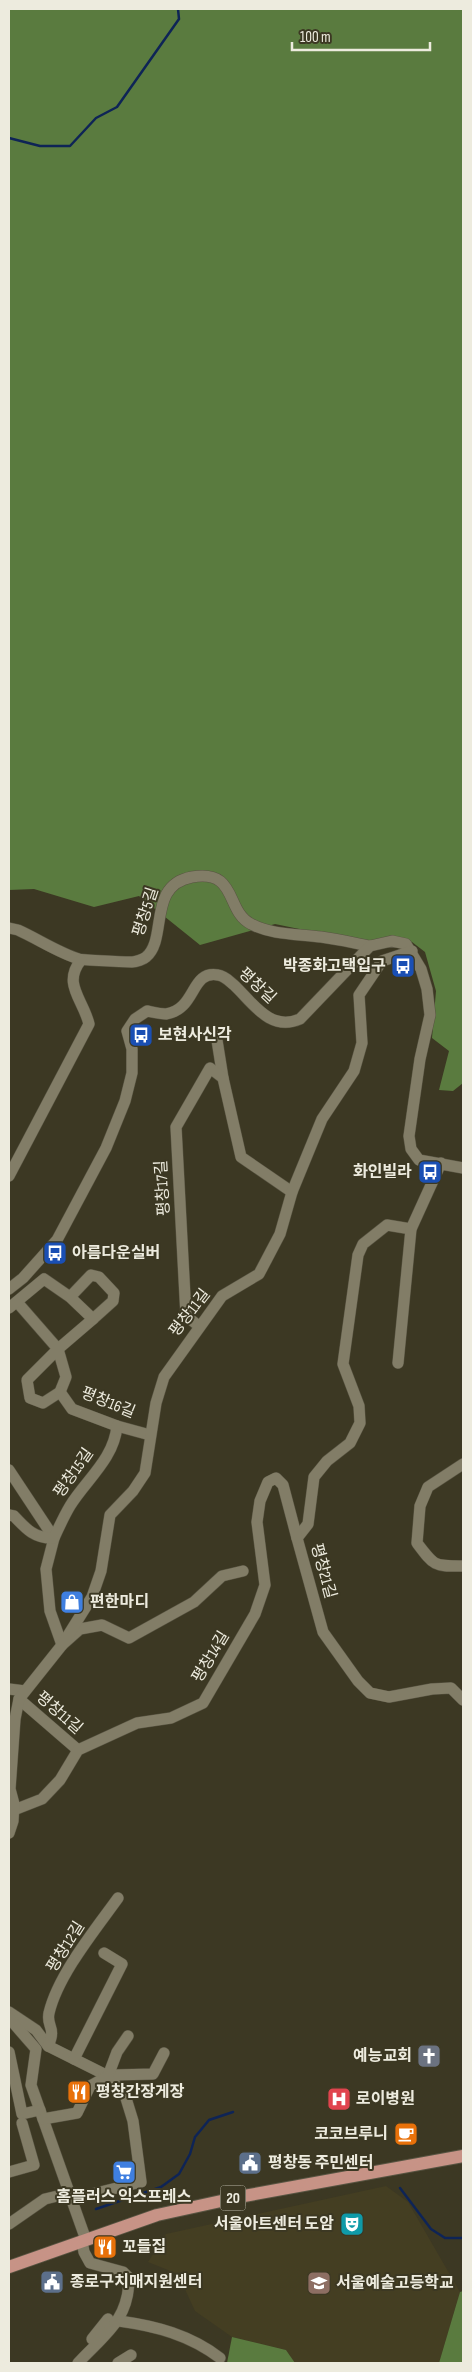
<svg xmlns="http://www.w3.org/2000/svg" width="472" height="2372" font-family="'Sofia Sans Condensed','Noto Sans KR',sans-serif">
  <style>
    .built { fill: #443e22 }
    .forest { fill: #5a7b3f }
    .lines { fill: none; stroke-linecap: round; stroke-linejoin: round }
    .stream { stroke: #0e2456; stroke-width: 2.5 }
    .minor-casing { stroke: #585442; stroke-width: 12 }
    .major-casing { stroke: #585442; stroke-width: 14 }
    .minor { stroke: #827d67; stroke-width: 11 }
    .major { stroke: #c79386; stroke-width: 12 }
    .labels { text-anchor: middle; dominant-baseline: central; stroke-width: 4; stroke-linejoin: round; paint-order: stroke }
    .shield { fill: #3c3823; stroke: #b8b5a6; stroke-width: 1 }
    .shield-label { font-size: 15px; font-weight: bold; fill: #edebde }
    .street-label { font-size: 16px; fill: #edebde; stroke: #3c3823 }
    .poi-label { font-size: 16px; font-weight: bold; fill: #edebde; stroke: #3c3823; text-anchor: start }
  </style>
  <rect width="100%" height="100%" fill="#3c3823"/>
  <polygon class="built" points="386,2186 408,2202 460,2292 439,2363 295,2363 286,2350 232,2337 195,2311 178,2274 148,2262 166,2234"/>
  <g class="forest">
    <polygon points="9,9 463,9 463,1083 453,1091 439,1090 449,1051 432,1038 436,991 425,952 412,942 378,940 372,944 275,924 200,945 139,896 94,907 34,889 9,890"/>
    <polygon points="463,2291 463,2363 439,2363 460,2292"/>
    <polygon points="232,2337 286,2350 295,2363 227,2363"/>
  </g>
  <g class="lines">
    <g class="stream">
      <polyline points="9,138 40,146 70,146 96,118 117,107 179,19 178,9"/>
      <polyline points="400,2188 431,2229 445,2238 463,2238"/>
      <polyline points="96,2209 161,2187 179,2174 190,2154 195,2137 209,2120 233,2112"/>
    </g>
    <g class="minor-casing">
      <g id="minor">
        <path d="M9,928L18,930C38,939 59,953 79,959C83,960 127,962 132,962C136,962 144,959 146,957C168,939 147,885 192,877C238,869 225,911 251,924C271,935 299,934 321,937C337,939 354,943 370,946"/>
        <polyline points="216,1034 223,1078"/>
        <path d="M9,1176L89,1024C83,999 62,984 81,960"/>
        <polyline points="411,1229 387,1225 363,1244 358,1255 343,1364 359,1406 360,1423 350,1443 327,1461 314,1477 308,1524 297,1538 323,1632 358,1681 370,1693 389,1697 432,1689 451,1688 463,1700"/>
        <path d="M9,1289L23,1278L57,1240L106,1148L125,1101L132,1073V1049L127,1031L135,1019L147,1011C152,1012 160,1014 166,1014C197,1009 190,970 218,975C225,976 229,981 234,985C253,1003 270,1032 300,1019L370,946L392,941L406,944L421,969L427,989L430,1015L420,1059L409,1136L411,1149L419,1160L463,1168"/>
        <polyline points="17,1302 58,1349 66,1377 60,1392 43,1403 30,1398 27,1380 58,1349 93,1319"/>
        <polyline points="9,1308 44,1279 70,1297 93,1319 113,1301 114,1293 99,1277 91,1275 70,1297"/>
        <polyline points="199,1326 186,1316 176,1127 210,1068 223,1078 241,1157 292,1192"/>
        <polyline points="398,1363 411,1229 441,1163"/>
        <polyline points="60,1392 72,1409 117,1426 150,1435"/>
        <path d="M463,1464L428,1487L420,1506L417,1543C435,1567 434,1566 463,1566"/>
        <polyline points="9,1470 54,1538 46,1569 50,1611 62,1645 80,1629 102,1625 129,1638 194,1602 222,1576 243,1571"/>
        <path d="M9,1515L14,1516C26,1529 35,1539 54,1538C59,1527 64,1516 70,1506C86,1480 114,1459 117,1426"/>
        <polyline points="9,1689 25,1691"/>
        <polyline points="19,1699 78,1750"/>
        <polyline points="14,1810 42,1799 60,1780 78,1750 137,1723 171,1718 203,1703 255,1614 265,1585 257,1522 260,1501 268,1482 276,1478 283,1485 297,1538"/>
        <polyline points="9,1833 13,1821 14,1804 10,1789 15,1719 19,1699 62,1645 92,1597 101,1571 110,1515 133,1491 145,1473 156,1403 164,1377 222,1296 259,1274 280,1234 292,1192 322,1119 354,1071 362,1043 359,995 382,961 412,951"/>
        <polyline points="9,2012 36,2030 48,2046 108,2076 125,2095 133,2121 141,2182 72,2199"/>
        <polyline points="9,2018 36,2049 31,2085 86,2240"/>
        <path d="M48,2046C57,2027 46,2027 49,2013C58,1975 95,1930 118,1898"/>
        <polyline points="9,2052 22,2114 40,2110"/>
        <polyline points="74,2059 122,1964 104,1953"/>
        <polyline points="112,2081 113,2075 153,2074 164,2053"/>
        <polyline points="43,2119 77,2113 90,2086 108,2076 117,2052 128,2036"/>
        <polyline points="9,2172 34,2165 22,2123"/>
        <polyline points="9,2224 45,2199 70,2193"/>
        <path d="M119,2321C156,2326 190,2335 220,2358"/>
        <polyline points="92,2339 108,2319"/>
        <path d="M78,2363C105,2334 129,2320 129,2278L123,2272L90,2263L84,2252L82,2241"/>
        <polyline points="118,2363 131,2355"/>
      </g>
    </g>
    <g class="major-casing">
      <polyline id="major" points="9,2267 157,2215 244,2196 463,2156"/>
    </g>
    <use href="#minor" class="minor"/>
    <use href="#major" class="major"/>
  </g>
  <defs>
    <g id="bus-square" transform="scale(1.25)"><rect x="-9" y="-9" width="18" height="18" rx="4" fill="#1a4fb4" stroke="#3c3823"/><path d="M-5-6H5V4H4V6H2V4H-2V6H-4V4H-5ZM-3.5-4V0h7V-4ZM-3.5 1.2v1.5H-2V1.2ZM2 1.2v1.5H3.5V1.2Z" fill="#fff"/></g>
    <g id="shop-square" transform="scale(1.25)"><rect x="-9" y="-9" width="18" height="18" rx="4" fill="#3f7fe0" stroke="#3c3823"/><path d="M-5-2.5h2.3a2.7 3.5 0 0 1 5.4 0H5L5.5 6h-11ZM-1.5-2.5h3a1.5 2.3 0 0 0-3 0Z" fill="#fff"/></g>
    <g id="church-square" transform="scale(1.25)"><rect x="-9" y="-9" width="18" height="18" rx="4" fill="#6b7280" stroke="#3c3823"/><path d="M-1.2-6h2.4v3.5h3.3v2.4h-3.3V6h-2.4V-.1h-3.3v-2.4h3.3Z" fill="#fff"/></g>
    <g id="restaurant-square" transform="scale(1.25)"><rect x="-9" y="-9" width="18" height="18" rx="4" fill="#e8710a" stroke="#3c3823"/><path d="M-5-6h1v4h1v-4h1v4h1v-4h1v5L-1.5 .5V6h-2V.5L-5-1ZM5-6V6H3V1.5H1.5Q1.5-4 5-6Z" fill="#fff"/></g>
    <g id="hospital-square" transform="scale(1.25)"><rect x="-9" y="-9" width="18" height="18" rx="4" fill="#e0444e" stroke="#3c3823"/><path d="M-5-5h3v3.5h4V-5h3V5h-3V1.5h-4V5h-3Z" fill="#fff"/></g>
    <g id="cafe-square" transform="scale(1.25)"><rect x="-9" y="-9" width="18" height="18" rx="4" fill="#e8710a" stroke="#3c3823"/><path d="M-5.5-4.5H6V0H3Q3 3.5 0 3.5H-2.5Q-5.5 3.5-5.5 0ZM3-3.2v2h1.7v-2ZM-6 4.5H4V6H-6Z" fill="#fff"/></g>
    <g id="civic-square" transform="scale(1.25)"><rect x="-9" y="-9" width="18" height="18" rx="4" fill="#5c6f8a" stroke="#3c3823"/><path d="M-.6-6.5H3V-4.5H.6V-3L4-1V1h2V6H-6V1h2V-1L-.6-3ZM-1.2 2.5V6h2.4V2.5Z" fill="#fff"/></g>
    <g id="supermarket-square" transform="scale(1.25)"><rect x="-9" y="-9" width="18" height="18" rx="4" fill="#3f7fe0" stroke="#3c3823"/><path d="M-6-5.5h2.5l.6 2H6L4.5 2H-2.5L-4.4-4H-6ZM-1.5 3.2a1.3 1.3 0 1 0 .1 0ZM3 3.2a1.3 1.3 0 1 0 .1 0Z" fill="#fff"/></g>
    <g id="theatre-square" transform="scale(1.25)"><rect x="-9" y="-9" width="18" height="18" rx="4" fill="#0f9aa8" stroke="#3c3823"/><path d="M-5-5.5Q0-4 5-5.5V0Q5 5 0 6Q-5 5-5 0ZM-3.3-2.5H-1v1.5H-3.3ZM1-2.5H3.3v1.5H1ZM-2.8 1Q0 5.5 2.8 1Z" fill="#fff"/></g>
    <g id="school-square" transform="scale(1.25)"><rect x="-9" y="-9" width="18" height="18" rx="4" fill="#8d6e63" stroke="#3c3823"/><path d="M0-5L7-2L0 1L-7-2ZM-4 1L0 2.5L4 1V4Q0 6-4 4Z" fill="#fff"/></g>
  </defs>
  <g fill-rule="evenodd">
    <use href="#bus-square" x="403" y="966"/>
    <use href="#bus-square" x="141" y="1035"/>
    <use href="#bus-square" x="430" y="1172"/>
    <use href="#bus-square" x="55" y="1253"/>
    <use href="#shop-square" x="72" y="1602"/>
    <use href="#church-square" x="429" y="2056"/>
    <use href="#restaurant-square" x="79" y="2092"/>
    <use href="#hospital-square" x="339" y="2099"/>
    <use href="#cafe-square" x="406" y="2134"/>
    <use href="#civic-square" x="250" y="2163"/>
    <use href="#supermarket-square" x="124" y="2172"/>
    <use href="#theatre-square" x="352" y="2224"/>
    <use href="#restaurant-square" x="105" y="2247"/>
    <use href="#civic-square" x="52" y="2282"/>
    <use href="#school-square" x="319" y="2283"/>
  </g>
  <g class="labels">
    <rect class="shield" x="220.5" y="2185.5" width="25" height="25" rx="4"/>
    <g class="shield-label">
      <text x="233" y="2198">20</text>
    </g>
    <g class="street-label">
      <text transform="translate(146 912) rotate(-72)">평창5길</text>
      <text transform="translate(257 986) rotate(43)">평창길</text>
      <text transform="translate(163 1188) rotate(-93)">평창17길</text>
      <text transform="translate(190 1313) rotate(-52)">평창11길</text>
      <text transform="translate(108 1403) rotate(22)">평창16길</text>
      <text transform="translate(74 1473) rotate(-55)">평창15길</text>
      <text transform="translate(323 1571) rotate(75)">평창21길</text>
      <text transform="translate(211 1657) rotate(-59)">평창14길</text>
      <text transform="translate(59 1713) rotate(41)">평창11길</text>
      <text transform="translate(66 1947) rotate(-58)">평창12길</text>
    </g>
    <g class="poi-label">
      <text x="386" y="966" text-anchor="end">박종화고택입구</text>
      <text x="158" y="1035">보현사신각</text>
      <text x="412" y="1172" text-anchor="end">화인빌라</text>
      <text x="72" y="1253">아름다운실버</text>
      <text x="90" y="1602">편한마디</text>
      <text x="412" y="2056" text-anchor="end">예능교회</text>
      <text x="96" y="2092">평창간장게장</text>
      <text x="356" y="2099">로이병원</text>
      <text x="388" y="2134" text-anchor="end">코코브루니</text>
      <text x="268" y="2163">평창동 주민센터</text>
      <text x="124" y="2197" text-anchor="middle">홈플러스 익스프레스</text>
      <text x="334" y="2224" text-anchor="end">서울아트센터 도암</text>
      <text x="122" y="2247">꼬들집</text>
      <text x="70" y="2282">종로구치매지원센터</text>
      <text x="336" y="2283">서울예술고등학교</text>
    </g>
  </g>
  <rect width="472" height="2372" fill="none" stroke="#edebde" stroke-width="20"/>
  <path d="M292 42v8h138v-8" fill="none" stroke="#edebde" stroke-width="2.5"/>
  <text x="300" y="42" font-size="15" fill="#edebde" stroke="#3c3823" stroke-width="4" paint-order="stroke">100 m</text>
</svg>
